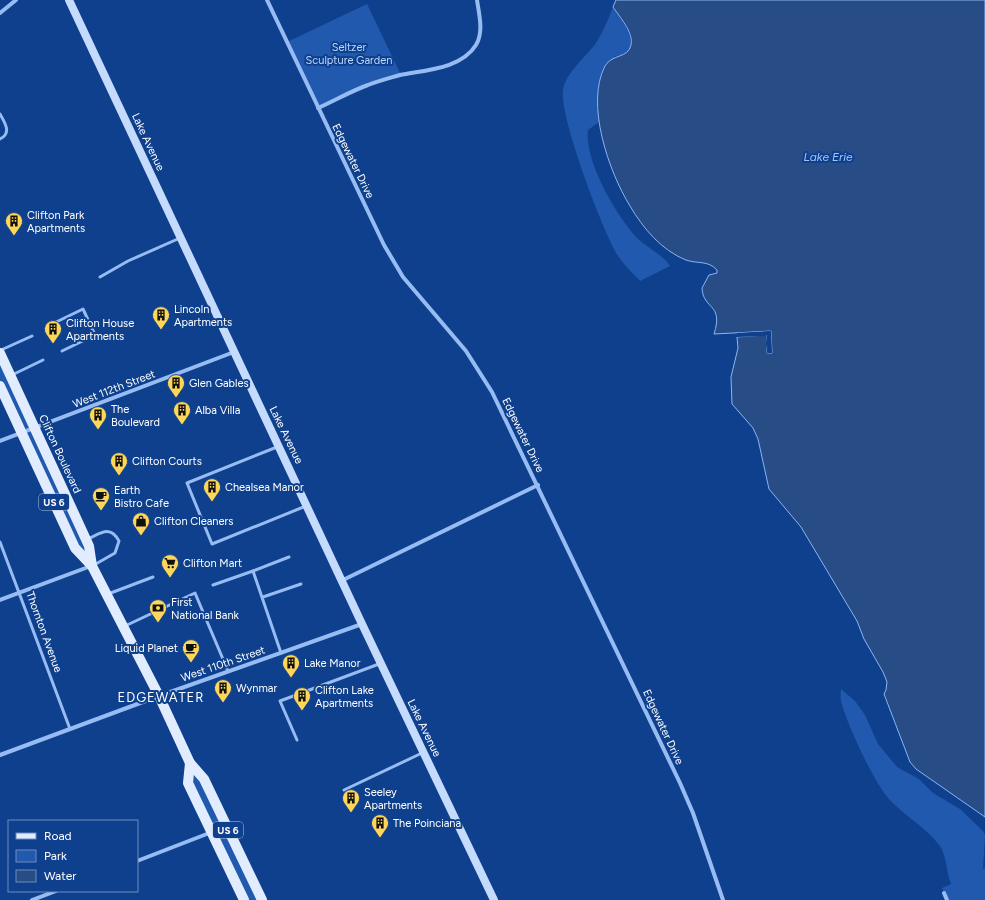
<svg xmlns="http://www.w3.org/2000/svg" width="985" height="900" font-family="Figtree,sans-serif">
  <style>
    .green { fill: #2059ad }
    .water { fill: #274c86; stroke: #87b6f7 }
    .pier { fill: #0f408d }
    .lines { fill: none; stroke-linecap: round; stroke-linejoin: round }
    .lane { stroke: #96bcf3; stroke-width: 3 }
    .street { stroke: #96bcf3; stroke-width: 4 }
    .secondary { stroke: #c5dbfd; stroke-width: 8 }
    .primary { stroke: #e2ecff; stroke-width: 10 }
    .labels { text-anchor: middle; dominant-baseline: central; stroke-width: 4; stroke-linejoin: round; paint-order: stroke }
    .shield { fill: #0f408d; stroke: #b7c6dd; stroke-width: 1 }
    .shield-label { font-size: 10px; font-weight: bold; fill: #fff }
    .park-label { font-size: 11px; fill: #bdd7fe; stroke: #0f408d }
    .street-label { font-size: 11px; fill: #fff; stroke: #0f408d }
    .poi-label { font-size: 11px; fill: #fff; stroke: #0f408d; text-anchor: start }
    .water-label { font-size: 12px; font-style: italic; fill: #a2c6fa; stroke: #0f408d }
    .quarter-label { font-size: 13px; letter-spacing: 1px; fill: #fff; stroke: #0f408d }
  </style>
  <rect width="100%" height="100%" fill="#0f408d"/>
  <g class="green">
    <polygon points="367,4 401,75 367,85 318,108 287,42"/>
    <path d="M613,7C622,20 648,55 615,56L598,111L599,122L588,130C584,161 617,217 638,239C648,248 664,256 670,266L640,281C633,273 624,265 618,256C603,232 559,116 563,90C566,72 586,57 596,43C603,32 608,20 613,7Z"/>
    <polygon points="0,353 89,546 92,566 75,548 0,386"/>
    <path d="M841,689L855,701L865,715L878,744L897,767L919,779L933,793L960,809L983,831L985,835L983,869L985,868V900H947L942,888L951,884C946,872 947,857 940,846C926,827 904,816 889,799C874,783 846,722 841,701C840,697 841,693 841,689Z"/>
    <polygon points="190,763 204,779 262,900 244,900 188,783"/>
  </g>
  <path class="water" d="M616,0H985V817L916,769L910,762L884,694L886,690L887,682L883,672L864,639L857,621L801,527L769,489L758,439L753,428L732,404L731,377L738,348L737,337L766,335L767,353H772L771,331L714,334C724,303 703,310 702,288L709,275L717,273V270C708,260 697,264 686,260C661,250 643,228 630,206C609,172 585,104 605,66C613,53 628,59 631,45C634,33 619,16 613,7Z"/>
  <polygon class="pier" points="771,331 772,353 767,353 765,336 737,337 737,335 766,334 768,351 770,351 769,333 737,335 737,333"/>
  <g class="lines">
    <g class="lane">
      <path d="M0,114C5,123 12,133 0,139"/>
      <polyline points="100,277 128,261 180,238"/>
      <polyline points="50,325 83,309 95,335 62,351"/>
      <polyline points="1,350 32,336"/>
      <polyline points="12,375 43,360"/>
      <polyline points="277,447 187,483 212,544 306,506"/>
      <path d="M88,539C101,533 110,525 119,541L115,553L94,565"/>
      <polyline points="0,542 70,729"/>
      <polyline points="253,571 289,557"/>
      <polyline points="213,585 253,571 281,653"/>
      <polyline points="108,594 153,577"/>
      <polyline points="263,597 301,584"/>
      <polyline points="125,626 195,593 228,671"/>
      <polyline points="297,740 280,701 379,664"/>
      <polyline points="344,790 422,753"/>
    </g>
    <g class="street">
      <polyline points="267,0 384,245 403,277 466,351 492,392 680,783 693,813 723,900"/>
      <polyline points="0,13 16,0"/>
      <path d="M318,108C334,101 351,91 368,85C378,81 390,78 400,75C425,70 461,69 476,45C484,32 479,14 477,0"/>
      <polyline points="0,441 234,352"/>
      <polyline points="343,580 538,485"/>
      <polyline points="0,600 91,566"/>
      <polyline points="0,755 159,696 362,624"/>
      <polyline points="137,861 212,832"/>
      <polyline points="944,893 947,900"/>
      <polyline points="32,900 56,891"/>
    </g>
    <polyline class="secondary" points="69,0 362,624 494,900"/>
    <g class="primary">
      <polyline points="0,353 89,546 92,566"/>
      <polyline points="0,386 75,548 92,566 159,696 190,763 204,779 262,900"/>
      <polyline points="190,763 188,783 244,900"/>
    </g>
  </g>
  <defs>
    <g id="building-pin" transform="scale(0.9)"><path d="M0 17L-7.5 6A9.5 9.5 0 1 1 7.5 6Z" fill="#ffd758" stroke="#0f408d"/><path d="M-4-6H4V6H1V3H-1V6H-4ZM-2.5-4.3h1.7v1.8h-1.7ZM.8-4.3h1.7v1.8H.8ZM-2.5-1h1.7V.8h-1.7ZM.8-1h1.7V.8H.8Z" fill="#111"/></g>
    <g id="cafe-pin" transform="scale(0.9)"><path d="M0 17L-7.5 6A9.5 9.5 0 1 1 7.5 6Z" fill="#ffd758" stroke="#0f408d"/><path d="M-5.5-4.5H6V0H3Q3 3.5 0 3.5H-2.5Q-5.5 3.5-5.5 0ZM3-3.2v2h1.7v-2ZM-6 4.5H4V6H-6Z" fill="#111"/></g>
    <g id="shop-pin" transform="scale(0.9)"><path d="M0 17L-7.5 6A9.5 9.5 0 1 1 7.5 6Z" fill="#ffd758" stroke="#0f408d"/><path d="M-5-2.5h2.3a2.7 3.5 0 0 1 5.4 0H5L5.5 6h-11ZM-1.5-2.5h3a1.5 2.3 0 0 0-3 0Z" fill="#111"/></g>
    <g id="supermarket-pin" transform="scale(0.9)"><path d="M0 17L-7.5 6A9.5 9.5 0 1 1 7.5 6Z" fill="#ffd758" stroke="#0f408d"/><path d="M-6-5.5h2.5l.6 2H6L4.5 2H-2.5L-4.4-4H-6ZM-1.5 3.2a1.3 1.3 0 1 0 .1 0ZM3 3.2a1.3 1.3 0 1 0 .1 0Z" fill="#111"/></g>
    <g id="bank-pin" transform="scale(0.9)"><path d="M0 17L-7.5 6A9.5 9.5 0 1 1 7.5 6Z" fill="#ffd758" stroke="#0f408d"/><path d="M-6-4H6V4H-6ZM0-2.3a2.3 2.3 0 1 0 0 4.6a2.3 2.3 0 1 0 0-4.6Z" fill="#111"/></g>
  </defs>
  <g fill-rule="evenodd">
    <use href="#building-pin" x="14" y="221"/>
    <use href="#building-pin" x="161" y="315"/>
    <use href="#building-pin" x="53" y="329"/>
    <use href="#building-pin" x="176" y="383"/>
    <use href="#building-pin" x="182" y="410"/>
    <use href="#building-pin" x="98" y="415"/>
    <use href="#building-pin" x="119" y="461"/>
    <use href="#building-pin" x="212" y="487"/>
    <use href="#cafe-pin" x="101" y="496"/>
    <use href="#shop-pin" x="141" y="521"/>
    <use href="#supermarket-pin" x="170" y="563"/>
    <use href="#bank-pin" x="158" y="608"/>
    <use href="#cafe-pin" x="191" y="648"/>
    <use href="#building-pin" x="291" y="663"/>
    <use href="#building-pin" x="223" y="688"/>
    <use href="#building-pin" x="302" y="696"/>
    <use href="#building-pin" x="351" y="798"/>
    <use href="#building-pin" x="380" y="823"/>
  </g>
  <g class="labels">
    <g class="shield">
      <rect x="39" y="494" width="30" height="16" rx="3"/>
      <rect x="213" y="822" width="30" height="16" rx="3"/>
    </g>
    <g class="shield-label">
      <text x="54" y="502">US 6</text>
      <text x="228" y="830">US 6</text>
    </g>
    <g class="park-label">
      <text x="349" y="47">Seltzer<tspan x="349" dy="13">Sculpture Garden</tspan></text>
    </g>
    <g class="street-label">
      <text transform="translate(148 142) rotate(65)">Lake Avenue</text>
      <text transform="translate(353 161) rotate(64)">Edgewater Drive</text>
      <text transform="translate(114 389) rotate(-21)">West 112th Street</text>
      <text transform="translate(286 435) rotate(64)">Lake Avenue</text>
      <text transform="translate(523 435) rotate(64)">Edgewater Drive</text>
      <text transform="translate(60 454) rotate(65)">Clifton Boulevard</text>
      <text transform="translate(44 632) rotate(70)">Thornton Avenue</text>
      <text transform="translate(223 664) rotate(-19)">West 110th Street</text>
      <text transform="translate(663 727) rotate(65)">Edgewater Drive</text>
      <text transform="translate(424 728) rotate(64)">Lake Avenue</text>
    </g>
    <g class="poi-label">
      <text x="27" y="215">Clifton Park<tspan x="27" dy="13">Apartments</tspan></text>
      <text x="174" y="309">Lincoln<tspan x="174" dy="13">Apartments</tspan></text>
      <text x="66" y="323">Clifton House<tspan x="66" dy="13">Apartments</tspan></text>
      <text x="189" y="383">Glen Gables</text>
      <text x="111" y="409">The<tspan x="111" dy="13">Boulevard</tspan></text>
      <text x="195" y="410">Alba Villa</text>
      <text x="132" y="461">Clifton Courts</text>
      <text x="225" y="487">Chealsea Manor</text>
      <text x="114" y="490">Earth<tspan x="114" dy="13">Bistro Cafe</tspan></text>
      <text x="154" y="521">Clifton Cleaners</text>
      <text x="183" y="563">Clifton Mart</text>
      <text x="171" y="602">First<tspan x="171" dy="13">National Bank</tspan></text>
      <text x="178" y="648" text-anchor="end">Liquid Planet</text>
      <text x="304" y="663">Lake Manor</text>
      <text x="236" y="688">Wynmar</text>
      <text x="315" y="690">Clifton Lake<tspan x="315" dy="13">Apartments</tspan></text>
      <text x="364" y="792">Seeley<tspan x="364" dy="13">Apartments</tspan></text>
      <text x="393" y="823">The Poinciana</text>
    </g>
    <g class="water-label">
      <text x="828" y="157">Lake Erie</text>
    </g>
    <g class="quarter-label">
      <text x="161" y="697">EDGEWATER</text>
    </g>
  </g>
  <rect x="8" y="820" width="130" height="72" fill="#0f408d" stroke="#6f8cbb"/>
  <rect x="16" y="833" width="20" height="6" fill="#e2ecff" stroke="#6f8cbb"/>
  <text x="44" y="840" font-size="12" fill="#ffffff">Road</text>
  <rect x="16" y="850" width="20" height="12" fill="#2059ad" stroke="#6f8cbb"/>
  <text x="44" y="860" font-size="12" fill="#ffffff">Park</text>
  <rect x="16" y="870" width="20" height="12" fill="#274c86" stroke="#6f8cbb"/>
  <text x="44" y="880" font-size="12" fill="#ffffff">Water</text>
</svg>
